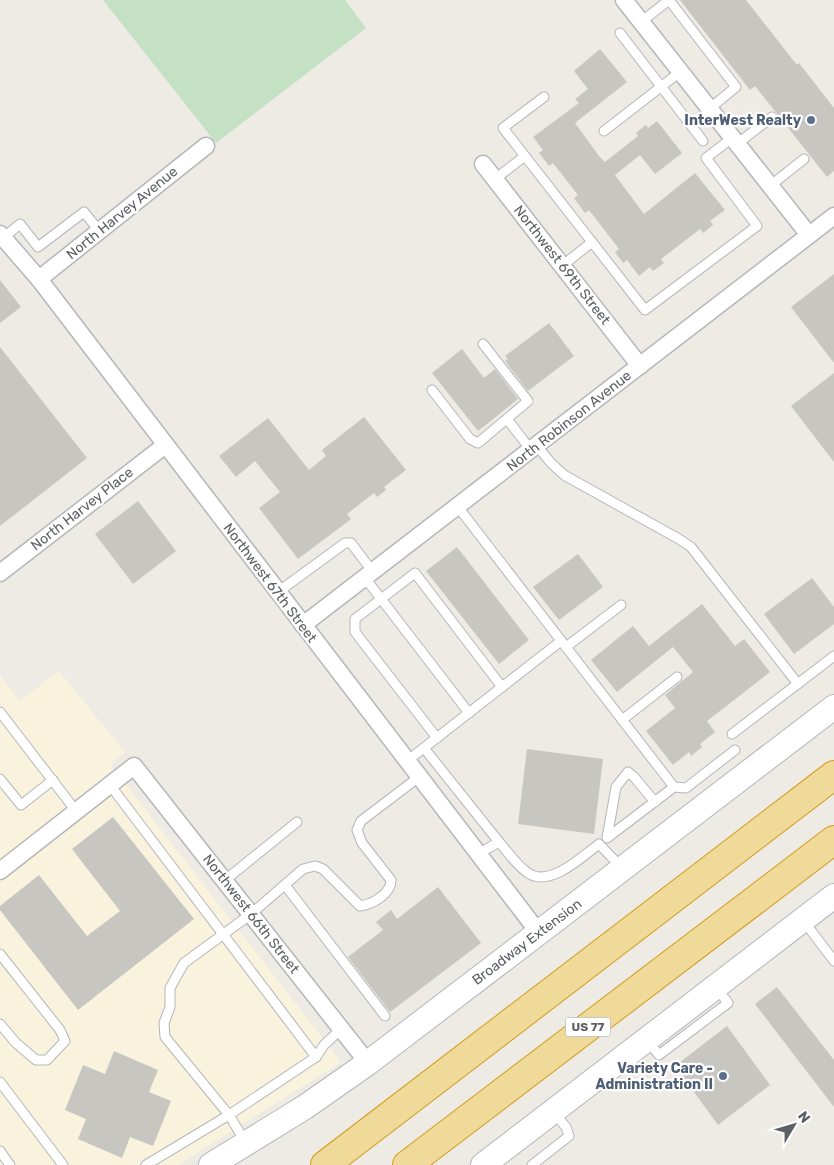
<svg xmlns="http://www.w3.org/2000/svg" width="834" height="1165" font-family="Rubik,sans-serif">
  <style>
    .commercial { fill: #f9f3dd }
    .green { fill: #c4e1c4 }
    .building { fill: #c8c6c1 }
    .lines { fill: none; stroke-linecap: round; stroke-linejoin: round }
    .lane-casing { stroke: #b5b6ba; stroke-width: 11 }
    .street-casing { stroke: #b5b6ba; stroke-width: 19 }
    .secondary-casing { stroke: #b3b6ba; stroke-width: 26 }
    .highway-casing { stroke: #d39c1e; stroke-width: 30 }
    .lane { stroke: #fff; stroke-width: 9 }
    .street { stroke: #fff; stroke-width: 16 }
    .secondary { stroke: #fff; stroke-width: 24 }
    .highway { stroke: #efda99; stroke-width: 28 }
    .service-dot { fill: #5c6f8a; stroke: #fff; stroke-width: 2 }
    .labels { text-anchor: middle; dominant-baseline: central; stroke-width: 4.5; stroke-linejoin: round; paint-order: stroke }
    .shield { fill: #fff; stroke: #8d8f92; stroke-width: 1 }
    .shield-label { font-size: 12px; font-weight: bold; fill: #5c5f63 }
    .service-label { font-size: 14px; font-weight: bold; fill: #4e5e75; stroke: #fff; text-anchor: end }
    .street-label { font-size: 14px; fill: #5c5f63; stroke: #fff }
  </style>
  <rect width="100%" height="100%" fill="#edebe4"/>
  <polygon class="commercial" points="59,671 125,752 110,764 341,1062 178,1165 0,1165 0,676 20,701"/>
  <polygon class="green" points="103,0 345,0 366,28 216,143"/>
  <g class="building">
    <polygon points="680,0 746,0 797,65 799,63 834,108 834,171 827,177 755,86 750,90"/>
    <polygon points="600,49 627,82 575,123 599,156 605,162 638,136 636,133 646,125 648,128 657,121 682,153 655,174 640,155 615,175 644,214 695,173 725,210 710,221 713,225 703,233 700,229 661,259 664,263 653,271 650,267 639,276 627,260 623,263 615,252 619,249 589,210 585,213 574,198 578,195 553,163 549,166 539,153 543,150 533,137 579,103 575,99 588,89 574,71"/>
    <polygon points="834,274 834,363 791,307"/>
    <polygon points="0,280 21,307 0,323"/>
    <polygon points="549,323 574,356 528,391 505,361 508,359 505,356"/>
    <polygon points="0,347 87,458 0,526"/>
    <polygon points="462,349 484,378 495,369 518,399 478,431 432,373"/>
    <polygon points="834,373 834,462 791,406"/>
    <polygon points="364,417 406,470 384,487 386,490 377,497 374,493 347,514 351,519 298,559 259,508 280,492 255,461 236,477 219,456 268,418 309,470 326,456 322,450"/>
    <polygon points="138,501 176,551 133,584 95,534"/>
    <polygon points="457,547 529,640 499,664 426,571"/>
    <polygon points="578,554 603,587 559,620 533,587"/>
    <polygon points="812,578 834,607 834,624 794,654 764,614"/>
    <polygon points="702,604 735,646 744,639 770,672 707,721 715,732 700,744 702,747 691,756 689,752 673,765 646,731 675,708 665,695 693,672 673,647 617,692 591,660 633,626 649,646"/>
    <polygon points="527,749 603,759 594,834 518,824"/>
    <polygon points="113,817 194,919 78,1010 0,910 0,906 39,875 87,936 120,911 72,849"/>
    <polygon points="438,887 481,943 390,1012 348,957 383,930 376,922 391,910 397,919"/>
    <polygon points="777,987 834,1060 834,1107 755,1004"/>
    <polygon points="727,1026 770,1085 718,1125 675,1066"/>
    <polygon points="114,1051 158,1070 149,1092 171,1101 153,1146 130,1137 122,1158 78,1139 86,1119 65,1110 83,1065 105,1074"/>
  </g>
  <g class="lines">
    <g class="lane-casing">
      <g id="lane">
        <polyline points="669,0 736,87 709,109"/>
        <polyline points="641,22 669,0"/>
        <polyline points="620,33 703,141"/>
        <polyline points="544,97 503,128 645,310 757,226 706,158 732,138"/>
        <polyline points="604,131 680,72"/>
        <polyline points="737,144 772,117"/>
        <polyline points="495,179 525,156"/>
        <polyline points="770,186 804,159"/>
        <polyline points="3,238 20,224 38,247 84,212 100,232"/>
        <polyline points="562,266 592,242"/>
        <polyline points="432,390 470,439 478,443 528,401 483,344"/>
        <polyline points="507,419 531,450"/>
        <polyline points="537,446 551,463 564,475 679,539 691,547 798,684"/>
        <polyline points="458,507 674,787 686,788 735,750"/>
        <polyline points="365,578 469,713"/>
        <polyline points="278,592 345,543 351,543 373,572"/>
        <polyline points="566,647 621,605"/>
        <polyline points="0,712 76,811"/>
        <polyline points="622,720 677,677"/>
        <polyline points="732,734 834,656"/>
        <polyline points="437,738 355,632 355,619 415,573 502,687"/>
        <polyline points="424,748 499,842"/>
        <polyline points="407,761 561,641"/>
        <polyline points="0,779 21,805 53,780"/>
        <polyline points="110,785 316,1057"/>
        <polyline points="655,802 634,777 628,772 616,787 607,838 674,787"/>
        <path d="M478,854L499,842C508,852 517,866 528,873C550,888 583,856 599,844L621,867"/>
        <polyline points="224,881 297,822"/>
        <polyline points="285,885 385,1016"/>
        <polyline points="803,920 834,961"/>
        <polyline points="0,954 60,1030 65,1041 47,1060 36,1060 16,1043 0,1024"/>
        <polyline points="648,1041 659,1055 728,1003 716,987"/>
        <polyline points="0,1082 63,1165"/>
        <path d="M246,1143L229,1115L165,1037L164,1023L170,1007V988L184,963L251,914L303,869L315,866L323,869L360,906C373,904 391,894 391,880L362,843L357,830L361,821L419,777"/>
        <polyline points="0,1151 10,1165"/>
        <polyline points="146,1165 229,1115 316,1057 324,1045 341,1029"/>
        <polyline points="532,1165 569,1136 566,1127 554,1113"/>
      </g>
    </g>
    <g class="street-casing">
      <g id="street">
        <polyline points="624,0 809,235"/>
        <polyline points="483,164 640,366"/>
        <polyline points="0,234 39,279 539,933"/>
        <polyline points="39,279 206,146"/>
        <polyline points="0,573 164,446"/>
        <polyline points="303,625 834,216"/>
        <polyline points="0,871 134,766 368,1063"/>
      </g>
    </g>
    <g class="secondary-casing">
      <g id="secondary">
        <polyline points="211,1165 305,1107 368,1063 834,707"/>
        <polyline points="483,1165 834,896"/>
      </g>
    </g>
    <g class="highway-casing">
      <g id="highway">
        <polyline points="325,1165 834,775"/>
        <polyline points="407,1165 834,840"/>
      </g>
    </g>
    <use href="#lane" class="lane"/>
    <use href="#street" class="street"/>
    <use href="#secondary" class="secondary"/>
    <use href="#highway" class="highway"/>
  </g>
  <g class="service-dot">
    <circle cx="811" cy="120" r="5"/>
    <circle cx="723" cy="1076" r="5"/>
  </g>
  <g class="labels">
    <rect class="shield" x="565.5" y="1017.5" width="45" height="19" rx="4"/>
    <g class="shield-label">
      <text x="588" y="1027">US 77</text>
    </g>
    <g class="service-label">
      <text x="801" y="120">InterWest Realty</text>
      <text x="713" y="1068">Variety Care -<tspan x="713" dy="16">Administration II</tspan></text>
    </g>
    <g class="street-label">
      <text transform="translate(122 213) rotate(-39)">North Harvey Avenue</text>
      <text transform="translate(562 265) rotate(52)">Northwest 69th Street</text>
      <text transform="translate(569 421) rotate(-38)">North Robinson Avenue</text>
      <text transform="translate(82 509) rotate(-38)">North Harvey Place</text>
      <text transform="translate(270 583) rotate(53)">Northwest 67th Street</text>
      <text transform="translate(251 914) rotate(52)">Northwest 66th Street</text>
      <text transform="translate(527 942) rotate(-37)">Broadway Extension</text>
    </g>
  </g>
  <g transform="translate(794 1125) rotate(52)" stroke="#ffffff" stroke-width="4" paint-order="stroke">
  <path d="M0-4L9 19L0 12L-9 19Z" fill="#5c5f63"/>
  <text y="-8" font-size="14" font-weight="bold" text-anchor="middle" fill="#5c5f63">N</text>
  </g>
</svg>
